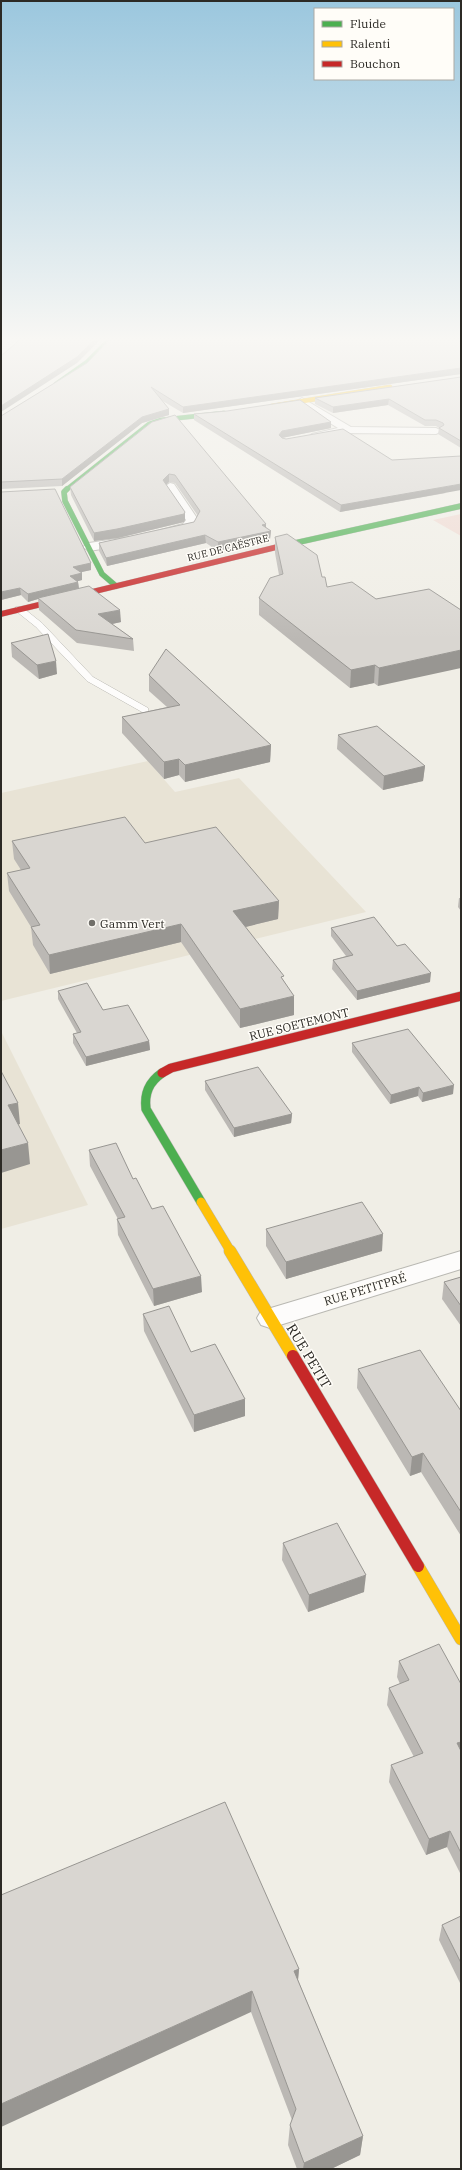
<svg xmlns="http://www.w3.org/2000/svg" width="462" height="2170" font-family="'IBM Plex Serif',serif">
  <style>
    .built { fill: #e8e3d5 }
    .green { fill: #efd9d1 }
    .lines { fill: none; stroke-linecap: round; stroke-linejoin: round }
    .lane-casing { stroke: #b9b8b2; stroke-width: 1 }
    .street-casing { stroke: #b9b8b2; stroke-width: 2 }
    .fast-far2-casing { stroke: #b9b8b2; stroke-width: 5 }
    .fast-far1-casing { stroke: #b9b8b2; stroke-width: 6 }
    .fast-casing { stroke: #b9b8b2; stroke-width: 10 }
    .slow-far2-casing { stroke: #b9b8b2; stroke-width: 5 }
    .slow-far1-casing { stroke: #b9b8b2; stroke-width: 10 }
    .slow-casing { stroke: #b9b8b2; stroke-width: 13 }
    .jam-far2-casing { stroke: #b9b8b2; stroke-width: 6 }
    .jam-far1-casing { stroke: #b9b8b2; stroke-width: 10 }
    .jam-casing { stroke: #b9b8b2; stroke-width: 13 }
    .path { stroke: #d5d4d2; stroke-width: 1; stroke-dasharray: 2 1; stroke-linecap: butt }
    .lane { fill: #fdfcfb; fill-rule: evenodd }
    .street { fill: #fdfcfb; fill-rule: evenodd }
    .fast-far2 { stroke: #4caf50; stroke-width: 4.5 }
    .fast-far1 { stroke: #4caf50; stroke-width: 5.5 }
    .fast { stroke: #4caf50; stroke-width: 9 }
    .slow-far2 { stroke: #ffc107; stroke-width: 4.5 }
    .slow-far1 { stroke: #ffc107; stroke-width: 9 }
    .slow { stroke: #ffc107; stroke-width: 12 }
    .jam-far2 { stroke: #c62828; stroke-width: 5.5 }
    .jam-far1 { stroke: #c62828; stroke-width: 9 }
    .jam { stroke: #c62828; stroke-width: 12 }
    .wall { fill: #bbb8b4 }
    .shaded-wall { fill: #989692 }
    .building { fill: #d9d6d1; stroke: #989692 }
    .poi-dot { fill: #716f69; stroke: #fffdf8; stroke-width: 1.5 }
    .labels { text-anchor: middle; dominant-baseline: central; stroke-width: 3; stroke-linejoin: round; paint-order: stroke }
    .far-street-label { font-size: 10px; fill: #2c2a25; stroke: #fffdf8 }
    .poi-label { font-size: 12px; fill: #2c2a25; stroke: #fffdf8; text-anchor: start }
    .street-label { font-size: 12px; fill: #2c2a25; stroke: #fffdf8 }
    .near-street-label { font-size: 14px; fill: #2c2a25; stroke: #fffdf8 }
  </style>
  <rect width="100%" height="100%" fill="#f0eee6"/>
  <g class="built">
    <polygon points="148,761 175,792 239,778 366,912 1,1001 1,793"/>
    <polygon points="1,1031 88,1205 1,1229"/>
  </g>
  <polygon class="green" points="461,514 461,536 433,520"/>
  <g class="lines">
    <g class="lane-casing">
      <polygon id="lane" points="16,607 22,607 42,623 93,677 148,708 148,712 142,712 87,681 36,627 16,611"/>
    </g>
    <g class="street-casing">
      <g id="street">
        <polygon points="302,398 351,427 436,428 442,431 436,434 345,433 316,439 312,438 310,436 312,434 338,428 298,403 297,401"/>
        <path d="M170,483L174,484L199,521C192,531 173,539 161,536L159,533L161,530L183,524L186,520L164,487Z"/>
        <polygon points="129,537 134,538 135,541 134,544 89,551 83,547 89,543"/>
        <polygon points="461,1251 461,1269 270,1328 261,1325 257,1318 261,1311"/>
      </g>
    </g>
    <g class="fast-far2-casing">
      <g id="fast-far2">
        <polyline points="56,384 87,362 113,336"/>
        <polyline points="66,490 149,424 161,420 224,413"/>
      </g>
    </g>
    <g class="fast-far1-casing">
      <g id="fast-far1">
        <polyline points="67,489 64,492 65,501 102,574 116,586"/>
        <polyline points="277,547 461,506"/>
      </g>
    </g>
    <g class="fast-casing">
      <path id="fast" d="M162,1073C149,1082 144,1093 146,1109L201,1202"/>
    </g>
    <g class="slow-far2-casing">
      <polyline id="slow-far2" points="272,406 390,387"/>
    </g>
    <g class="slow-far1-casing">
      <polyline id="slow-far1" points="201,1202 231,1252"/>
    </g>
    <g class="slow-casing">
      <g id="slow">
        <polyline points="230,1251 293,1356"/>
        <polyline points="418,1566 461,1639"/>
      </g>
    </g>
    <g class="jam-far2-casing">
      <polyline id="jam-far2" points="1,614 277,547"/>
    </g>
    <g class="jam-far1-casing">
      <polyline id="jam-far1" points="162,1073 171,1068 461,996"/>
    </g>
    <g class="jam-casing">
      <polyline id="jam" points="293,1356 418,1566"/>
    </g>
    <polyline class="path" points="454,340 461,339"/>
    <use href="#lane" class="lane"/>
    <use href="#street" class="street"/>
    <use href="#fast-far2" class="fast-far2"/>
    <use href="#fast-far1" class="fast-far1"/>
    <use href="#fast" class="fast"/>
    <use href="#slow-far2" class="slow-far2"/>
    <use href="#slow-far1" class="slow-far1"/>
    <use href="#slow" class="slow"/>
    <use href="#jam-far2" class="jam-far2"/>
    <use href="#jam-far1" class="jam-far1"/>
    <use href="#jam" class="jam"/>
  </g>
  <g class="wall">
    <polygon points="457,336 461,336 461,339"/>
    <polygon points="461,342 461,374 183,413 161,400 169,409 169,415 142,423 62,486 1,489 1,416 87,363"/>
    <polygon points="461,377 461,448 438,434 439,428 436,426 425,426 388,405 333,413 315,404 315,398"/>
    <polygon points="194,414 331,422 331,428 281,438 392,460 446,493 340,512 194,420"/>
    <polygon points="152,422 266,524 266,527 271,531 270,539 218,551 206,543 107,566 99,551 99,543 194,522 198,516 175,483 169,482 166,485 185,520 184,522 118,538 94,541 71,495 70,487"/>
    <polygon points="1,492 91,563 91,570 81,572 82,580 78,581 78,582 79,588 121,622 112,624 133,639 134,651 77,643 39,610 38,599 28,602 21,595 1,600"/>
    <polygon points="275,537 322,577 327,587 376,599 429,589 378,686 374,683 350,688 259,615 259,598 279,575 275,553"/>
    <polygon points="11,643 57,674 39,679 12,657"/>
    <polygon points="149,675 271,745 270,762 185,782 179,775 164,779 122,733 122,717 167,707 149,691"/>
    <polygon points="338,735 425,766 423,781 383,790 337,749"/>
    <polygon points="12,841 145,843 279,901 278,919 245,927 284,981 294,1015 240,1028 181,942 50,974 33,945 31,927 9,891 7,873 21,870 14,859"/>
    <polygon points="459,898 461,898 461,911 458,907"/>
    <polygon points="331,928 397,946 430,982 357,1000 332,969 333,960 346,956 331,936"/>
    <polygon points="58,991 103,1010 149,1041 150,1050 86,1066 73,1043 73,1034 77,1033 58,999"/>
    <polygon points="352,1043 453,1094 422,1102 418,1096 390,1104 352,1052"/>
    <polygon points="205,1081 292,1114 291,1123 234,1137 205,1090"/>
    <polygon points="89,1150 133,1179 202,1292 154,1306 118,1235 117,1219 118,1219 90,1166"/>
    <polygon points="266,1229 382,1251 286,1279 266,1246"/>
    <polygon points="461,1277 461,1326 442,1299 444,1282"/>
    <polygon points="143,1314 191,1352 245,1399 245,1416 194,1432 144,1331"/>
    <polygon points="358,1369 461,1411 461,1536 421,1472 410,1476 357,1388"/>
    <polygon points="283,1543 364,1592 308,1612 282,1560"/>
    <polygon points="399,1661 461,1684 461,1875 447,1847 426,1855 389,1782 391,1765 414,1757 387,1705 389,1688 400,1684 397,1677"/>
    <polygon points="1,1895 299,1969 298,1980 363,2136 360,2155 331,2169 297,2169 288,2145 290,2125 292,2120 251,2012"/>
    <polygon points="461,1916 461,1985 439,1940 442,1925"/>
  </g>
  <g class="shaded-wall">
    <polygon points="98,336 104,336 77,363 1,412 1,406"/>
    <polygon points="461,368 461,374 183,413 183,407"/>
    <polygon points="389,399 388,405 333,413 333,407"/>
    <polygon points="169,409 169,415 142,423 62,486 62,479 142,417"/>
    <polygon points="331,422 331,428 282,438 278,441 279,435 282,431"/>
    <polygon points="169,474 169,482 163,488 163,480"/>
    <polygon points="461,484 461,490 340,512 341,505"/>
    <polygon points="185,512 185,520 184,522 118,538 94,541 94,533"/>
    <polygon points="266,524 266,532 271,531 270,539 218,551 218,542 262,525"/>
    <polygon points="205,535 206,543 107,566 106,558"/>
    <polygon points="91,563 91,570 73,574 73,567"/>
    <polygon points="82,573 82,580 71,583 70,576"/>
    <polygon points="78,582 79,589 38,598 38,599 28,602 28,594"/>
    <polygon points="20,588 21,595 1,600 1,592"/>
    <polygon points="120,610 121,622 98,627 98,614"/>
    <polygon points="461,650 461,668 378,686 379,668"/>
    <polygon points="56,661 57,674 39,679 37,665"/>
    <polygon points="375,665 374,683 350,688 351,670"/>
    <polygon points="271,745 270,762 185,782 185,765"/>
    <polygon points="179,759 179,775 164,779 164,762"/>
    <polygon points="425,766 423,781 383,790 384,776"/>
    <polygon points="279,901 278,919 233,930 233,911"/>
    <polygon points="181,924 181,942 50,974 49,955"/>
    <polygon points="431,973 430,982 357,1000 357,991"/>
    <polygon points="294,996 294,1015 240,1028 240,1009"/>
    <polygon points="149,1041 150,1050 86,1066 86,1057"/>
    <polygon points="454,1085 453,1094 422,1102 423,1093"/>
    <polygon points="419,1087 418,1096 390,1104 391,1095"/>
    <polygon points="18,1103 20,1124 10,1127 8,1105"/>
    <polygon points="292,1114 291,1123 234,1137 234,1128"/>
    <polygon points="28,1143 30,1164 1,1173 1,1150"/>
    <polygon points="383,1234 382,1251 286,1279 286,1262"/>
    <polygon points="201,1276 202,1292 154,1306 153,1289"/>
    <polygon points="245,1399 245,1416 194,1432 194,1415"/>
    <polygon points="423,1453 421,1472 410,1476 412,1457"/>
    <polygon points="366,1575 364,1592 308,1612 309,1595"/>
    <polygon points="461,1742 461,1757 457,1743"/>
    <polygon points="450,1831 447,1847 426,1855 429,1839"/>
    <polygon points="299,1969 297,1991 294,1971"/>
    <polygon points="252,1991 251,2012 1,2127 1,2104"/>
    <polygon points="363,2136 360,2155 331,2169 303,2169 304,2163"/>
  </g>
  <g class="building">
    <polygon points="24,336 98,336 77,357 1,406 1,356"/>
    <polygon points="113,336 451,336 461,342 461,368 183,407 151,387 169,409 142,417 62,479 1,482 1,416 87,363"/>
    <polygon points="461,377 461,441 439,428 444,425 443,423 436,420 425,420 389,399 333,407 315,398"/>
    <polygon points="300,400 331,422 282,431 279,435 282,438 286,439 343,429 392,460 461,456 461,484 341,505 194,414 227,411"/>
    <polygon points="175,415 266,524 262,525 271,531 218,542 205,535 106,558 99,543 194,522 200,511 175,475 169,474 163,480 185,512 184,514 117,529 94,533 70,487 152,422"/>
    <polygon points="55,489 91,563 73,567 82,573 70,576 78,582 28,594 20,588 1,592 1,492"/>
    <polygon points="287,534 317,555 322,577 325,577 327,587 352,582 376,599 429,589 461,610 461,650 379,668 375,665 351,670 259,598 270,578 283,574 275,537"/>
    <polygon points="89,586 120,610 98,614 133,639 76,630 38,598"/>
    <polygon points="48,634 56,661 37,665 11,643"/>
    <polygon points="166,649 271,745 185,765 179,759 164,762 122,717 180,705 149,675"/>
    <polygon points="377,726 425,766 384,776 338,735"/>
    <polygon points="125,817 145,843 216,827 279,901 233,911 284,976 281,977 294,996 240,1009 181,924 49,955 31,927 40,925 7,873 30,868 12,841"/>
    <polygon points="374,917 397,946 405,944 431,973 357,991 333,960 353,955 331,928"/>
    <polygon points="87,983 103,1010 128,1005 149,1041 86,1057 73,1034 81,1032 58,991"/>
    <polygon points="408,1029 454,1085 423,1093 419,1087 391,1095 352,1043"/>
    <polygon points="258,1067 292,1114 234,1128 205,1081"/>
    <polygon points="1,1071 18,1103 8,1105 28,1143 1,1150"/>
    <polygon points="116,1143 133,1179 136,1178 152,1209 163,1206 201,1276 153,1289 117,1219 125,1217 89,1150"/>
    <polygon points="362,1202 383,1234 286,1262 266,1229"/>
    <polygon points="461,1277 461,1306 444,1282"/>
    <polygon points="169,1306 191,1352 215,1344 245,1399 194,1415 143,1314"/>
    <polygon points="420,1350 461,1411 461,1512 423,1453 412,1457 358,1369"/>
    <polygon points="337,1523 366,1575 309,1595 283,1543"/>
    <polygon points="439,1644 461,1684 461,1742 457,1743 461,1751 461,1853 450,1831 429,1839 391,1765 423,1753 389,1688 409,1680 399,1661"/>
    <polygon points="225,1802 299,1969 294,1971 363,2136 304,2163 290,2125 296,2109 252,1991 1,2104 1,1895"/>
    <polygon points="461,1916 461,1963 442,1925"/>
  </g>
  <linearGradient id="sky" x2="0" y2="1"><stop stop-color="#9bc7de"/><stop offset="0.53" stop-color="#f8f7f4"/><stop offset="1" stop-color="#f8f7f4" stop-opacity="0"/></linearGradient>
  <rect width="462" height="640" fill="url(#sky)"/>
  <circle class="poi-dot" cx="92" cy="923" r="4"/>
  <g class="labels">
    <g class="far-street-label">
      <text transform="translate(228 548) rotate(-14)">RUE DE CAËSTRE</text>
    </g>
    <g class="poi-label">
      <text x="100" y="923">Gamm Vert</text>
    </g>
    <g class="street-label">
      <text transform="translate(299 1024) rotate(-14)">RUE SOETEMONT</text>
      <text transform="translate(365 1289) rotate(-17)">RUE PETITPRÉ</text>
    </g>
    <g class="near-street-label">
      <text transform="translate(309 1356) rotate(59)">RUE PETIT</text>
    </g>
  </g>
  <rect width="462" height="2170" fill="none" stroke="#2c2a25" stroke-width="4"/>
  <rect x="314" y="8" width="140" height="72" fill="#fffdf8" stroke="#aba9a4"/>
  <rect x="322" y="21" width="20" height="6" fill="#4caf50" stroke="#aba9a4"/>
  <text x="350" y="28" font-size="12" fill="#2c2a25">Fluide</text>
  <rect x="322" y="41" width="20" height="6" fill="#ffc107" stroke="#aba9a4"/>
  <text x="350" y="48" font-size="12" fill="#2c2a25">Ralenti</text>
  <rect x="322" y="61" width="20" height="6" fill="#c62828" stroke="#aba9a4"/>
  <text x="350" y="68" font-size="12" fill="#2c2a25">Bouchon</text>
</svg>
